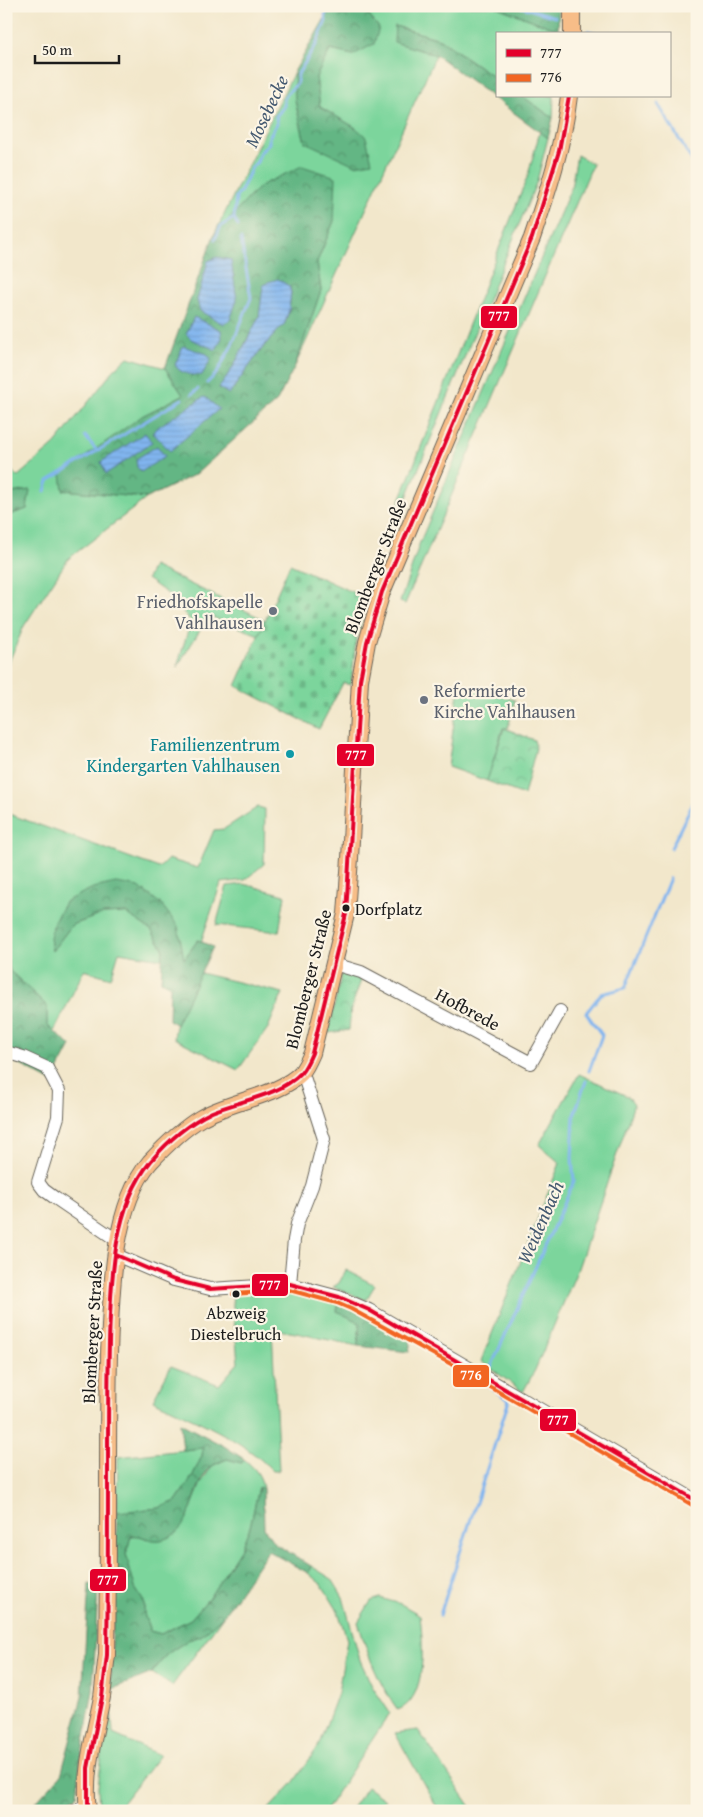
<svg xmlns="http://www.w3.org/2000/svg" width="703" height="1817" font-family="'Gentium Book Plus',serif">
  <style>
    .grass { fill: #7bd59c; stroke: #4c785c }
    .forest { fill: url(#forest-crowns); stroke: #406950; fill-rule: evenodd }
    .cemetery { fill: url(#cemetery-stones); stroke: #4c785c }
    .park { fill: url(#park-crowns); stroke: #4c785c }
    .water { fill: url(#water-rules); stroke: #4e6886 }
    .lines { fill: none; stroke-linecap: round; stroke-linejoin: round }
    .stream { stroke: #81b5ef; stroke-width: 3 }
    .minor-casing { stroke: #676359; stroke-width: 14 }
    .major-casing { stroke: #676359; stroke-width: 18 }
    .minor { stroke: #fff; stroke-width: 12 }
    .major { stroke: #f7bd88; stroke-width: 16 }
    .bus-1-casing { stroke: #fcf5e5; stroke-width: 8 }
    .bus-2-casing { stroke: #fcf5e5; stroke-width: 8 }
    .bus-1 { stroke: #e4002b; stroke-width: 4 }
    .bus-2 { stroke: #f26522; stroke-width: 4 }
    .worship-dot { fill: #6b7280; stroke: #fcf5e5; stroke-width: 2 }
    .culture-dot { fill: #0f9aa8; stroke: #fcf5e5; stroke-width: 2 }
    .bus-dot { fill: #1c1c1c; stroke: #fcf5e5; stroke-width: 2 }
    .labels { text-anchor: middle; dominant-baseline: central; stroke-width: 4.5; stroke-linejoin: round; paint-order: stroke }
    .bus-label { font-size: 17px; fill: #1c1c1c; stroke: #fcf5e5; text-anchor: start }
    .street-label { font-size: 18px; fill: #1c1c1c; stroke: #fcf5e5 }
    .worship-label { font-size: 18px; fill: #5b616d; stroke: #fcf5e5; text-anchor: end }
    .culture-label { font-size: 18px; fill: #0d838f; stroke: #fcf5e5; text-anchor: end }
    .water-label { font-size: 19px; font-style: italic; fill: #445970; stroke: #fcf5e5 }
    .line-badge { stroke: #fcf5e5; stroke-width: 2 }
    .badge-label { font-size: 14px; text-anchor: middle; font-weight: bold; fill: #fff }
  </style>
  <defs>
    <pattern id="forest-crowns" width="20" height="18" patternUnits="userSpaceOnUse" patternTransform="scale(1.25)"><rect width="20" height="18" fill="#64b684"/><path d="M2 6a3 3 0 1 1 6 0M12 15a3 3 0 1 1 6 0" fill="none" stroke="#52936b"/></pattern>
    <pattern id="cemetery-stones" width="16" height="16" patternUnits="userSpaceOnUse" patternTransform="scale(1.25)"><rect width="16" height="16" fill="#7bd59c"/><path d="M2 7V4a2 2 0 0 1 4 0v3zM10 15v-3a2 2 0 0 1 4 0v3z" fill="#6ab686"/></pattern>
    <pattern id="park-crowns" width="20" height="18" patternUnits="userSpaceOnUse" patternTransform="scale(1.25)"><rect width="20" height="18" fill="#7bd59c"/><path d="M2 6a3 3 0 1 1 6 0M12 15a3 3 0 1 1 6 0" fill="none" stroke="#6ab686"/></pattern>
    <pattern id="water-rules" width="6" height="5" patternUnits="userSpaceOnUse" patternTransform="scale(1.25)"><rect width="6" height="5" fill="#81b5ef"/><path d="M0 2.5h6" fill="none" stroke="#6f9bcc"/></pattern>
  </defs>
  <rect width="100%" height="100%" fill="#fcf5e5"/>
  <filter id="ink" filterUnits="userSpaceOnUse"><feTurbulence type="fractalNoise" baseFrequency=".02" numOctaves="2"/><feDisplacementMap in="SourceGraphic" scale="10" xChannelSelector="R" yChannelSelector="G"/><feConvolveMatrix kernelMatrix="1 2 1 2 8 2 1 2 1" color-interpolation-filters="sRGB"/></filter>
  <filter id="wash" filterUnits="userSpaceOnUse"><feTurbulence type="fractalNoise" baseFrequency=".0096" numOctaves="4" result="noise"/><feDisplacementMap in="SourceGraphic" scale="20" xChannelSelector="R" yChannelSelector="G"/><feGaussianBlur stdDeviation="1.12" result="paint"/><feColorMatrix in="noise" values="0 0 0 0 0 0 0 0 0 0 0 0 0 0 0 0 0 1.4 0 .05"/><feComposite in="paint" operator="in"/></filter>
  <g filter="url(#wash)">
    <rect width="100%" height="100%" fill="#f2e7cb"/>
    <g class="grass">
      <polygon points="366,6 495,6 558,30 558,34 497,34 497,79 440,39 395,26 395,42 436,55 295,366 321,290 317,262 334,221 260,186 214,235 294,72 296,106 305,142 327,150 356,128 320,107 316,77 330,50 353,55 379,28 366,12"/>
      <polygon points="522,96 554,96 553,118"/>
      <polygon points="540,131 548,138 537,181 402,509 398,505 528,175"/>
      <polygon points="577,155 593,164 405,604 400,602 420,542 571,188"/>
      <polygon points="128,357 165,368 183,395 142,416 63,490 147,498 68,559 24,626 6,669 6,516 27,509 29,490 6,494 6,463 17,477 55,444 113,371"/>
      <polygon points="153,566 265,620 259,635 209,616 177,667 191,621 168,594 147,579"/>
      <polygon points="459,685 515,700 508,728 503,728 487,781 448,767"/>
      <path d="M258,807L265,809L264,864L245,880L221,883L201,942L198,940L184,959L161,904L66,901C55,919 48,929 52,951L72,925L103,914L126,913L151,930L163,948L162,959L119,952L111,978L84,970L54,1032L47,1025V1006L10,971L6,954V813L159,868L168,859L198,868L214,830L224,829Z"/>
      <polygon points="244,884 285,895 279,932 216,925 227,886"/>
      <polygon points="200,973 283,993 268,1028 238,1070 174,1038 176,1025"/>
      <polygon points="579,1074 629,1097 634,1104 577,1271 535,1370 523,1392 481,1361 560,1163 539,1145"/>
      <polygon points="346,1270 375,1285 366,1300 333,1287 339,1283"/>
      <path d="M294,1290L339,1302L337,1311L360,1323L358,1346L296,1333L272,1329L279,1471H273C240,1437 196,1421 153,1400L171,1366L219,1385L238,1363L232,1294Z"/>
      <polygon points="203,1448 202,1456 192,1477 176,1501 159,1508 117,1512 118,1457"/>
      <path d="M227,1459L241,1463L244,1459C255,1469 261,1474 263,1489L259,1487L250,1527L241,1548L209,1598L191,1619L161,1634L150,1631L144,1614V1602L135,1588L126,1554L131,1536L139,1535L147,1539L188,1516L201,1483L212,1466Z"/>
      <polygon points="311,1566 332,1579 343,1597 360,1660 372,1686 390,1713 325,1811 267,1811 293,1783 318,1747 338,1693 347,1640 338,1611 322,1585 308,1573"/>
      <path d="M380,1598L401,1604L420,1615C423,1641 428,1699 398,1710C377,1682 368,1655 358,1622L371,1601Z"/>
      <polygon points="224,1615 172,1686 152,1673 167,1654 188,1640 201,1636"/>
      <polygon points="111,1703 113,1734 160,1755 116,1811 99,1811 98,1787 108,1706"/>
      <polygon points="418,1730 474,1811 439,1811 395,1733"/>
      <polygon points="367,1787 385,1800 375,1811 350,1811"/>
    </g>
    <g class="forest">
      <polygon points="332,6 366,6 366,12 379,28 374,44 353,55 330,50 316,77 320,107 356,128 366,137 372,162 355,165 305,142 295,100 294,72"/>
      <polygon points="495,6 559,6 558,30 502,9"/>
      <polygon points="395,26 439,39 497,79 497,96 522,96 553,118 548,138 436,55 394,42"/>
      <path d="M302,166L336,177L334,221L317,262L321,290L295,366L277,401L196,474L147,498L63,490L61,474L142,416L183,395L165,368L214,235L260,186ZM264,286H289L291,292L289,310L285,323L264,346L229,394L219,388L233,367L259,317Z"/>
      <polygon points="30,490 27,509 6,516 6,494"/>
      <polygon points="116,883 139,887 161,904 178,926 184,959 198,940 213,947 176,1025 169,1020 170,986 161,981 163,948 151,930 126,913 103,914 72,925 52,951 50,938 54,922 66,901 93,888"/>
      <polygon points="6,954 10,971 47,1006 47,1025 71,1046 52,1082 6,1057"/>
      <polygon points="339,1302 411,1339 409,1352 358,1346 360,1323 337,1311"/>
      <path d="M180,1423L224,1446L244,1459L242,1463L227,1459C222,1461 216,1463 212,1466C189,1486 197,1532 161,1540C149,1542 142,1534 131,1536L126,1554L135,1588L144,1602V1614L150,1631L161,1634L191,1619L209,1598L241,1548L250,1527L259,1487L263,1489L264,1528L274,1543L311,1566L308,1573L268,1551L224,1615L201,1636L188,1640L167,1654L152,1673L110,1690L117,1512L159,1508L176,1501L192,1477L202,1456L203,1448L183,1450Z"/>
      <polygon points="89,1584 98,1586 93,1690 80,1765 77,1796 50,1811 28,1811 61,1775 82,1697"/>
    </g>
    <polygon class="cemetery" points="290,564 368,599 356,640 351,685 343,683 319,729 236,686"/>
    <g class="park">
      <polygon points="504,728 534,740 536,748 524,795 487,781"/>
      <polygon points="342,972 362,978 351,1008 349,1030 328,1033"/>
    </g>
    <g class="water">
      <polygon points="217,257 231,260 237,300 230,320 223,324 200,311 197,300 208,261"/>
      <polygon points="278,279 289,286 291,292 289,310 285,323 264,346 229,394 219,388 233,367 259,317 263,286 268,282"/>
      <polygon points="194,317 221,330 222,338 216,350 191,339 186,334"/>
      <path d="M183,346L207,354L211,359L202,375C193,376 180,374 175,365Z"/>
      <polygon points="205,397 219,409 170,451 153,433 155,429 202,398"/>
      <polygon points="145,433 152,442 106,474 101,462"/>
      <polygon points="157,446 165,456 141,472 137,467 136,459"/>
    </g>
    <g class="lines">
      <g class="stream">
        <polyline points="519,6 555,17"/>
        <polyline points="588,31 596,33"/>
        <polyline points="658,104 697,169"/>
        <polyline points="238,226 234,218 236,197 241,191 252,167 257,162 260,153 269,143 269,137 277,123 276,116 284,107 284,99 288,92 297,84 298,74 316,45 326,21 325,15 330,6"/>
        <polyline points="215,239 221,226 234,218"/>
        <polyline points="207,383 217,373 232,345 251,298 241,239"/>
        <polyline points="192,394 198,389"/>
        <polyline points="85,436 97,451"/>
        <polyline points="45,491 48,481 182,399"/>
        <polyline points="671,848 697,794"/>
        <polyline points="589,1071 602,1035 586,1013 601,994 625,988 670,878"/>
        <polyline points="491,1367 574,1181 572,1158 574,1115 586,1081"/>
        <polyline points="440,1615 509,1400 491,1388"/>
      </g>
    </g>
  </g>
  <g filter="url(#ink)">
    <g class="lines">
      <g class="minor-casing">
        <g id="minor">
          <polyline points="334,964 361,972 531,1063 560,1011"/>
          <polyline points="6,1052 23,1057 47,1068 59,1091 58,1117 38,1182 44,1190 55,1198 118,1241"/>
          <polyline points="116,1255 174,1280 210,1289 290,1284 339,1297 369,1310 454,1359 697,1501"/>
          <polyline points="290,1284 294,1240 297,1224 312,1186 324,1139 305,1080 301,1072"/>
          <polyline points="74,1811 87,1807"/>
        </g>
      </g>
      <g class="major-casing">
        <g id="major">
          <polyline points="572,6 572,34"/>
          <path d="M88,1811C83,1772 95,1734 102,1697C104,1683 105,1668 107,1655C108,1598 108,1541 108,1484C108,1441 108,1398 109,1355C111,1298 111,1208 150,1162C165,1146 182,1129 201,1118C230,1101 279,1096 301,1073C306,1067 309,1060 312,1053L346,914L350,858L360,680L367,642L382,592L532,238C548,191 563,146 569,96"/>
        </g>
      </g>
      <use href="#minor" class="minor"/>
      <use href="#major" class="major"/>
      <g class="bus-1-casing">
        <g id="bus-1">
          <polyline points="116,1255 174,1280 210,1289 290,1284 339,1297 369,1310 697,1501"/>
          <path d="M88,1811V1768L102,1697L107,1655C108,1591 108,1527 108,1463C108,1422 108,1382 109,1342C111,1284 112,1208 151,1161C167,1142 189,1123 212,1112C241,1100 279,1096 301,1073C306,1067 309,1060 312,1053L346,914L360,680L367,642L382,592L532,238L559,151L569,96"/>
        </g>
      </g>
      <g class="bus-2-casing">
        <polyline id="bus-2" points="233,1294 289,1290 337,1303 351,1309 451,1364 694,1506"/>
      </g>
      <use href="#bus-1" class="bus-1"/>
      <use href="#bus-2" class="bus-2"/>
    </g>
  </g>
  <g class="worship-dot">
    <circle cx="273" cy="611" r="5"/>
    <circle cx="424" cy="700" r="5"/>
  </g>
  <circle class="culture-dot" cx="290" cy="754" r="5"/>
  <g class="bus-dot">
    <circle cx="346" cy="908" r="4.5"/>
    <circle cx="236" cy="1294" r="4.5"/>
  </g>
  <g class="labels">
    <g class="bus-label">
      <text x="355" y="908">Dorfplatz</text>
      <text x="236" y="1312" text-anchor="middle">Abzweig<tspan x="236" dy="21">Diestelbruch</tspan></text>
    </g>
    <g class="street-label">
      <text transform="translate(375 566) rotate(-69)">Blomberger Straße</text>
      <text transform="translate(308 979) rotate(-76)">Blomberger Straße</text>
      <text transform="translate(468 1009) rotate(28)">Hofbrede</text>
      <text transform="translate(92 1332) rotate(-87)">Blomberger Straße</text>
    </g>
    <g class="worship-label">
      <text x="263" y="601">Friedhofskapelle<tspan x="263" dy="21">Vahlhausen</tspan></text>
      <text x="434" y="690" text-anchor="start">Reformierte<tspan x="434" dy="21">Kirche Vahlhausen</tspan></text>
    </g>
    <g class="culture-label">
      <text x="280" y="744">Familienzentrum<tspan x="280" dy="21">Kindergarten Vahlhausen</tspan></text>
    </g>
    <g class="water-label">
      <text transform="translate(266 111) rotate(-65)">Mosebecke</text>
      <text transform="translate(540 1222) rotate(-66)">Weidenbach</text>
    </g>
  </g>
  <g class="line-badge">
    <rect x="480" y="305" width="38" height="24" rx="5" fill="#e4002b"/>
    <rect x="336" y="743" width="39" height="24" rx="5" fill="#e4002b"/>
    <rect x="251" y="1273" width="38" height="24" rx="5" fill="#e4002b"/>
    <rect x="452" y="1364" width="38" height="24" rx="5" fill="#f26522"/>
    <rect x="539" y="1408" width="38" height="24" rx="5" fill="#e4002b"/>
    <rect x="89" y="1568" width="38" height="24" rx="5" fill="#e4002b"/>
  </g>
  <g class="badge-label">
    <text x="499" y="321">777</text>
    <text x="356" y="760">777</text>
    <text x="270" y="1290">777</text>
    <text x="471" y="1380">776</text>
    <text x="558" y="1425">777</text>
    <text x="108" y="1585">777</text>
  </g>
  <rect width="703" height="1817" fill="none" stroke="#fcf5e5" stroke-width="25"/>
  <rect x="496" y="32" width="175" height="65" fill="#fcf5e5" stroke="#a29e95"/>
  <rect x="506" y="49" width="25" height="8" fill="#e4002b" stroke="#a29e95"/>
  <text x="540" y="58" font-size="15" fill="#1c1c1c">777</text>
  <rect x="506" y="74" width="25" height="8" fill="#f26522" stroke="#a29e95"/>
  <text x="540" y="82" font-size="15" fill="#1c1c1c">776</text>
  <path d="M35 55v8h84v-8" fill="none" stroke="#1c1c1c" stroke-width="2.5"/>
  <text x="42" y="55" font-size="15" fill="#1c1c1c" stroke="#fcf5e5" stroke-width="4" paint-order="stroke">50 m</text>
</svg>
